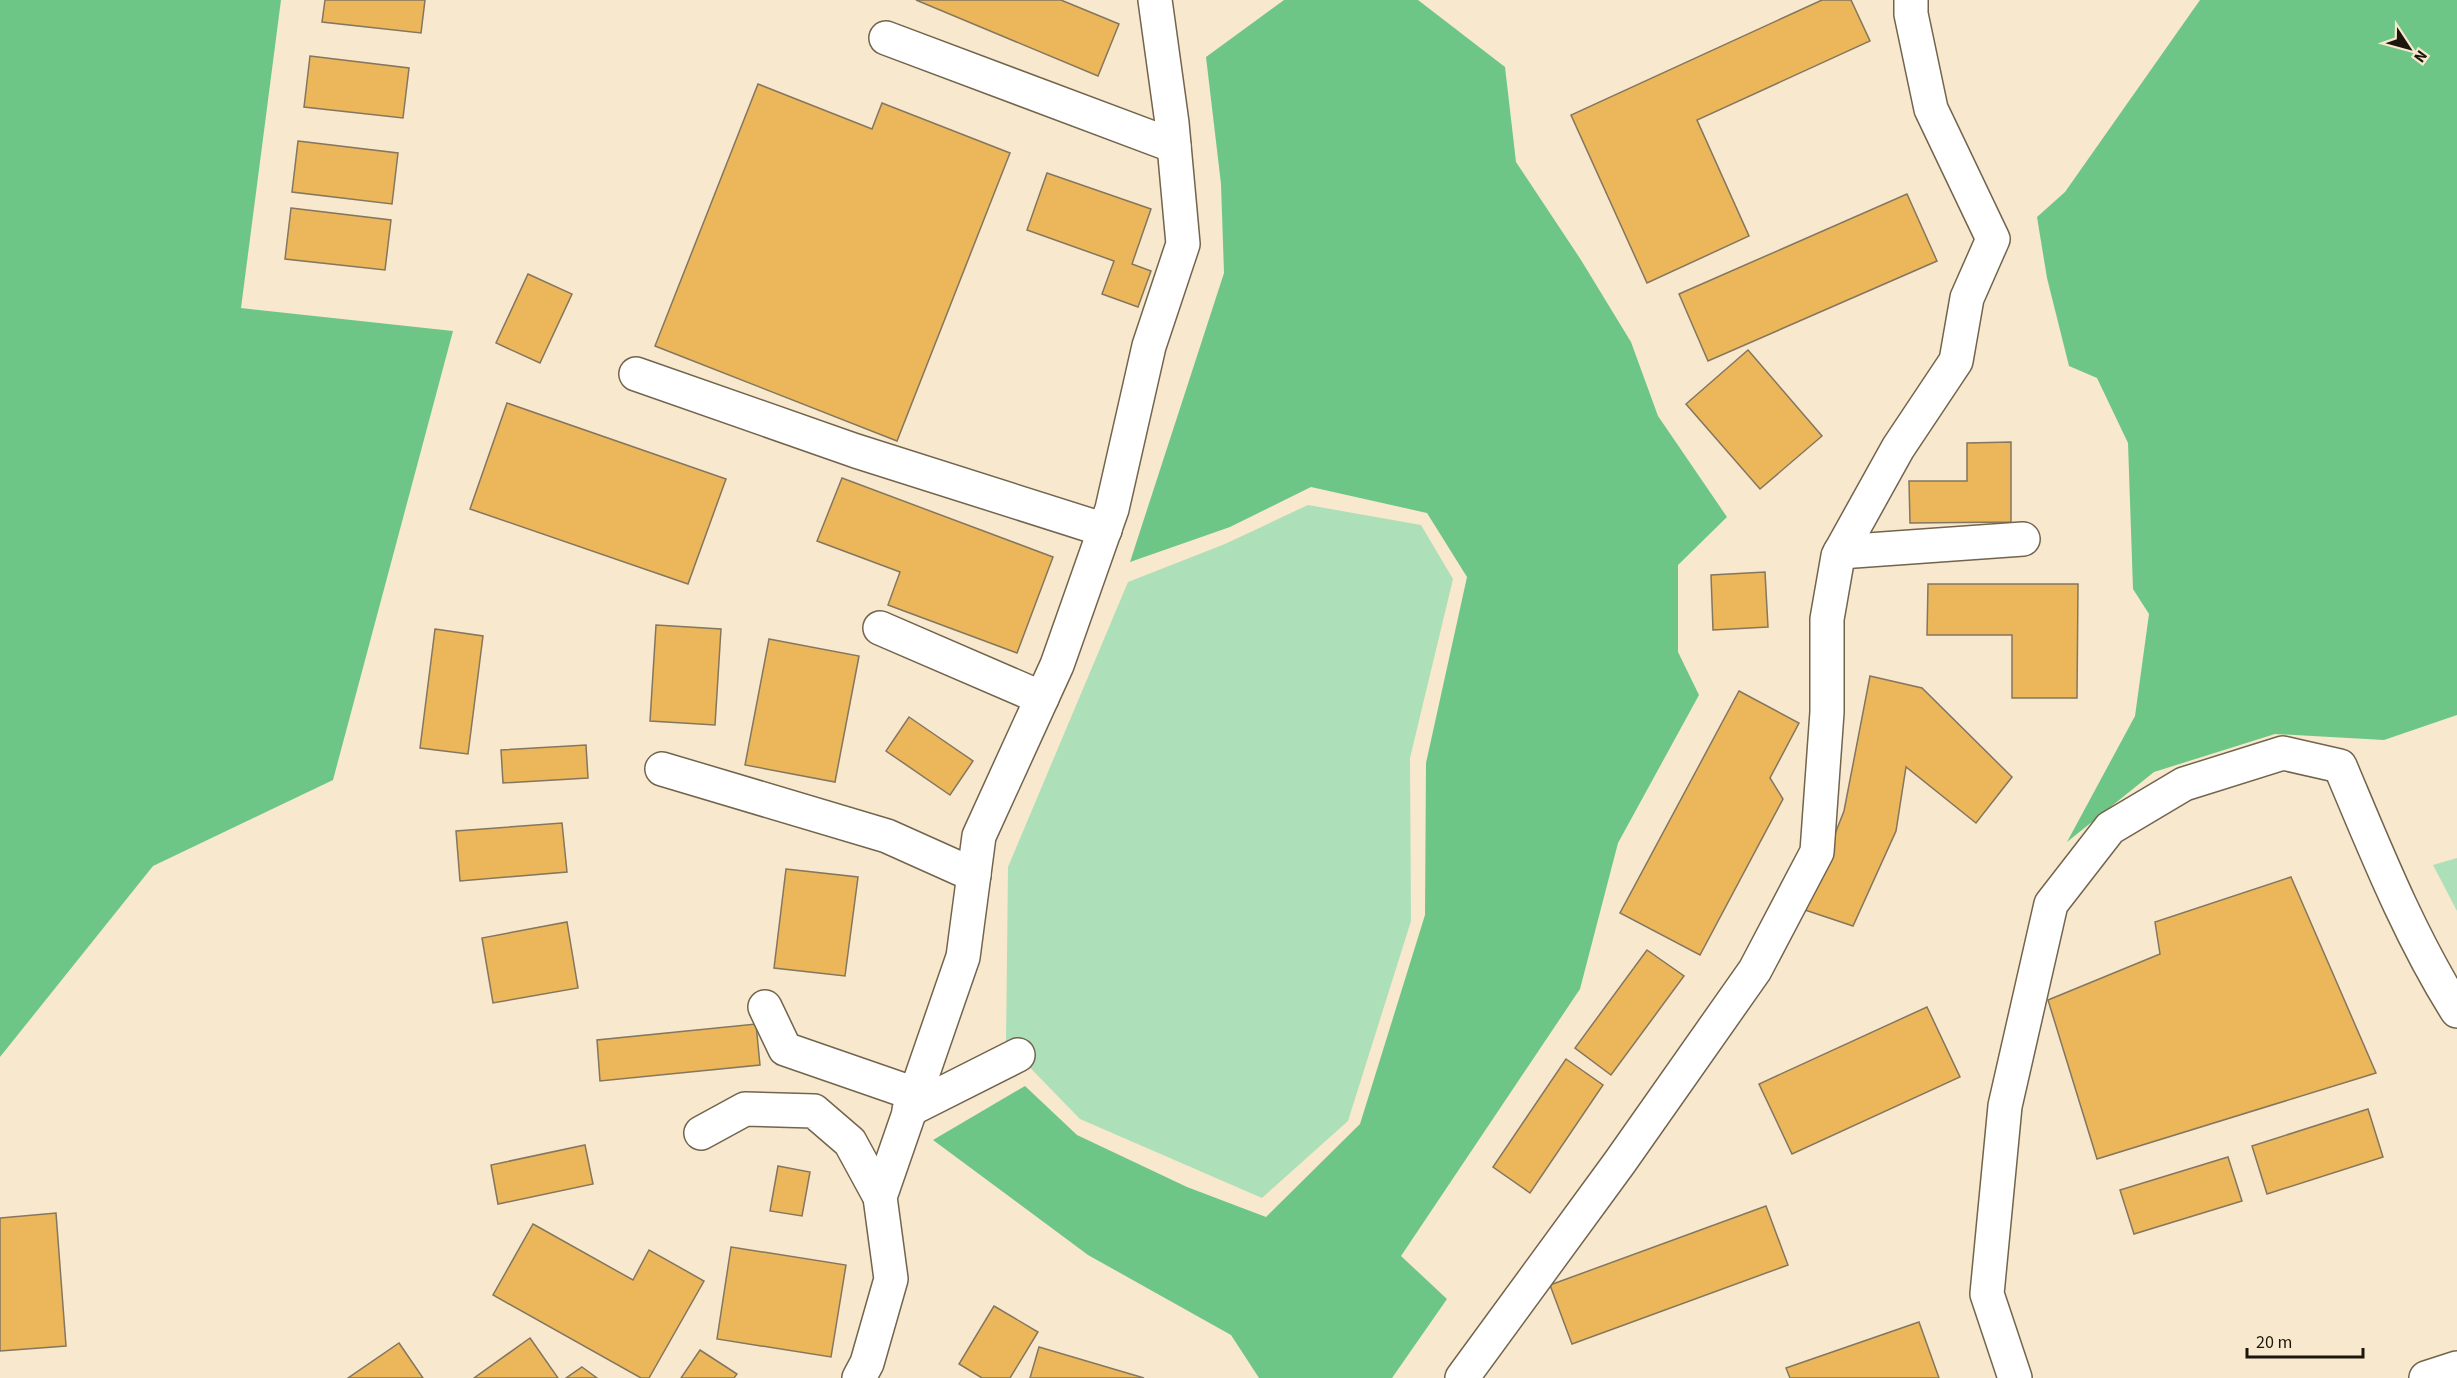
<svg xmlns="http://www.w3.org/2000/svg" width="2457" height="1378" font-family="'Source Sans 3',sans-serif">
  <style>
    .green { fill: #ade0b8 }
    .forest { fill: #6ec686 }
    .building { fill: #ebb75a; stroke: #84765f; stroke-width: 1.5 }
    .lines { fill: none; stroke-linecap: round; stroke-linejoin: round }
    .minor-casing { stroke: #72644d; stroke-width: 36 }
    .minor { stroke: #fff; stroke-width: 33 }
  </style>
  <rect width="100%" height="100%" fill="#f8e8ce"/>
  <g class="green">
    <polygon points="1308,505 1421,525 1453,579 1410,758 1411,921 1348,1121 1262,1198 1080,1119 1006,1043 1008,867 1128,582 1225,544"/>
    <polygon points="2457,858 2457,911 2433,865"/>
  </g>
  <g class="forest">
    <polygon points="0,0 281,0 241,308 453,331 333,780 153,866 0,1057"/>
    <polygon points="1284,0 1418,0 1505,67 1516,162 1581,260 1631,342 1658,416 1727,517 1678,565 1678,652 1699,695 1618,843 1580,989 1401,1256 1447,1299 1392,1378 1259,1378 1231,1335 1088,1255 933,1140 1025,1086 1077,1135 1187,1187 1266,1217 1360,1124 1425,915 1426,763 1467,577 1427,513 1311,487 1230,527 1130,562 1224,273 1221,184 1206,57"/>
    <polygon points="2200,0 2457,0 2457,715 2384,740 2275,734 2154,772 2067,842 2135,716 2149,614 2133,589 2128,443 2097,378 2069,366 2047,278 2037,217 2065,192"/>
  </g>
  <g class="building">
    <polygon points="325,0 425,0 421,33 322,22"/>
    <polygon points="916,0 1061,0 1119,24 1098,76"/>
    <polygon points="1822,0 1851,0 1870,41 1697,120 1749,236 1647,283 1571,115"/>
    <polygon points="310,56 409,68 403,118 304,107"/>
    <polygon points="758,84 872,129 882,103 1010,153 897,441 655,346"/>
    <polygon points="298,141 398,153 392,204 292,192"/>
    <polygon points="1047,173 1151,209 1132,264 1151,271 1138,307 1102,294 1114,261 1027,230"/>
    <polygon points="1907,194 1937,261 1708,361 1679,294"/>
    <polygon points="291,208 391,220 385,270 285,259"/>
    <polygon points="528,274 572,294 540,363 496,343"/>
    <polygon points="1748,350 1822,436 1760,489 1686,404"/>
    <polygon points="507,403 726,479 688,584 470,509"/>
    <polygon points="2011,442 2011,522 1910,523 1909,481 1967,481 1967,443"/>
    <polygon points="842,478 1053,557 1017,653 888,605 900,572 817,541"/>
    <polygon points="1765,572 1768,627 1713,630 1711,575"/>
    <polygon points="1928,584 2078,584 2077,698 2012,698 2012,635 1927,635"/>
    <polygon points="656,625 721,629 715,725 650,721"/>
    <polygon points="435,629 483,636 468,754 420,748"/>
    <polygon points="769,639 859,656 835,782 745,765"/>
    <polygon points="1870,676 1922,688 2012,777 1976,823 1906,767 1896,831 1853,926 1805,910 1844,811"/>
    <polygon points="1739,691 1799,723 1770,778 1783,799 1700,955 1620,913"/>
    <polygon points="909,717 973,761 950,795 886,751"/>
    <polygon points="586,745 588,778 503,783 501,750"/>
    <polygon points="562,823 567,872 460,881 456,831"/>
    <polygon points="786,869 858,877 845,976 774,968"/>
    <polygon points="2291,877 2376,1073 2097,1159 2048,1000 2160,954 2155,922"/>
    <polygon points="567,922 578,988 493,1003 482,938"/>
    <polygon points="1647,950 1684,976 1611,1075 1575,1048"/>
    <polygon points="1927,1007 1960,1077 1792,1154 1759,1084"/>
    <polygon points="756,1024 760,1065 600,1081 597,1040"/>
    <polygon points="1566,1059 1603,1085 1530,1193 1493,1167"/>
    <polygon points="2368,1109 2383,1157 2267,1194 2252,1146"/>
    <polygon points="585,1145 593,1184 498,1204 491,1165"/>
    <polygon points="2228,1157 2242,1201 2134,1234 2120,1190"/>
    <polygon points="778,1166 810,1172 802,1216 770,1211"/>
    <polygon points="1766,1206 1788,1265 1572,1344 1550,1285"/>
    <polygon points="56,1213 66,1346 0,1351 0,1218"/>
    <polygon points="533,1224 633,1280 649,1250 704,1281 649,1378 641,1378 493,1295"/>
    <polygon points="731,1247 846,1265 831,1357 717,1339"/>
    <polygon points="994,1306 1038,1332 1010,1378 982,1378 959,1364"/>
    <polygon points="1919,1322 1939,1378 1790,1378 1786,1368"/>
    <polygon points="530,1338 558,1378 474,1378"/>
    <polygon points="399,1343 423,1378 348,1378"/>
    <polygon points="1039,1347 1144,1378 1030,1378"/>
    <polygon points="700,1350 737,1374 734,1378 681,1378"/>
    <polygon points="582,1367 597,1378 566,1378"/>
  </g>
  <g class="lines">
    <g class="minor-casing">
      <g id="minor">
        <polyline points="886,38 1174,146"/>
        <polyline points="636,374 856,451 1105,530"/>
        <polyline points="1840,552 2023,539"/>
        <polyline points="880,628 1042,698"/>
        <polyline points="662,769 887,836 974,875"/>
        <polyline points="765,1007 785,1049 915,1094"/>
        <polyline points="909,1110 1018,1055"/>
        <polyline points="701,1133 745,1109 814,1111 850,1142 880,1197"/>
        <polyline points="859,1378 867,1363 891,1279 880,1197 963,957 979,836 1057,665 1112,509 1149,346 1183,244 1172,123 1155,0"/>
        <polyline points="1462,1378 1620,1162 1755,970 1817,852 1827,712 1827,619 1838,556 1898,448 1956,361 1967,298 1993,239 1931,109 1911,14 1911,0"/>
        <path d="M2015,1378L1987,1294L2005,1106L2051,904L2110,828L2184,784L2283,753L2340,766C2375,849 2409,935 2457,1011"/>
        <polyline points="2426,1378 2457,1368"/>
      </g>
    </g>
    <use href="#minor" class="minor"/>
  </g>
  <g transform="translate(2409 48) rotate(126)" stroke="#f8e8ce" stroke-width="4.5" paint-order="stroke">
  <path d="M0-4.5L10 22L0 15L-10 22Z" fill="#1c160d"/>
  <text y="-9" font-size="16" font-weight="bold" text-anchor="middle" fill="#1c160d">N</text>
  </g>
  <path d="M2247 1348v9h116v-9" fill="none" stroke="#1c160d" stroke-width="3"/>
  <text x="2256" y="1348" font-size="18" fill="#1c160d" stroke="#f8e8ce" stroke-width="4.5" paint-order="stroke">20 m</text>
</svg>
